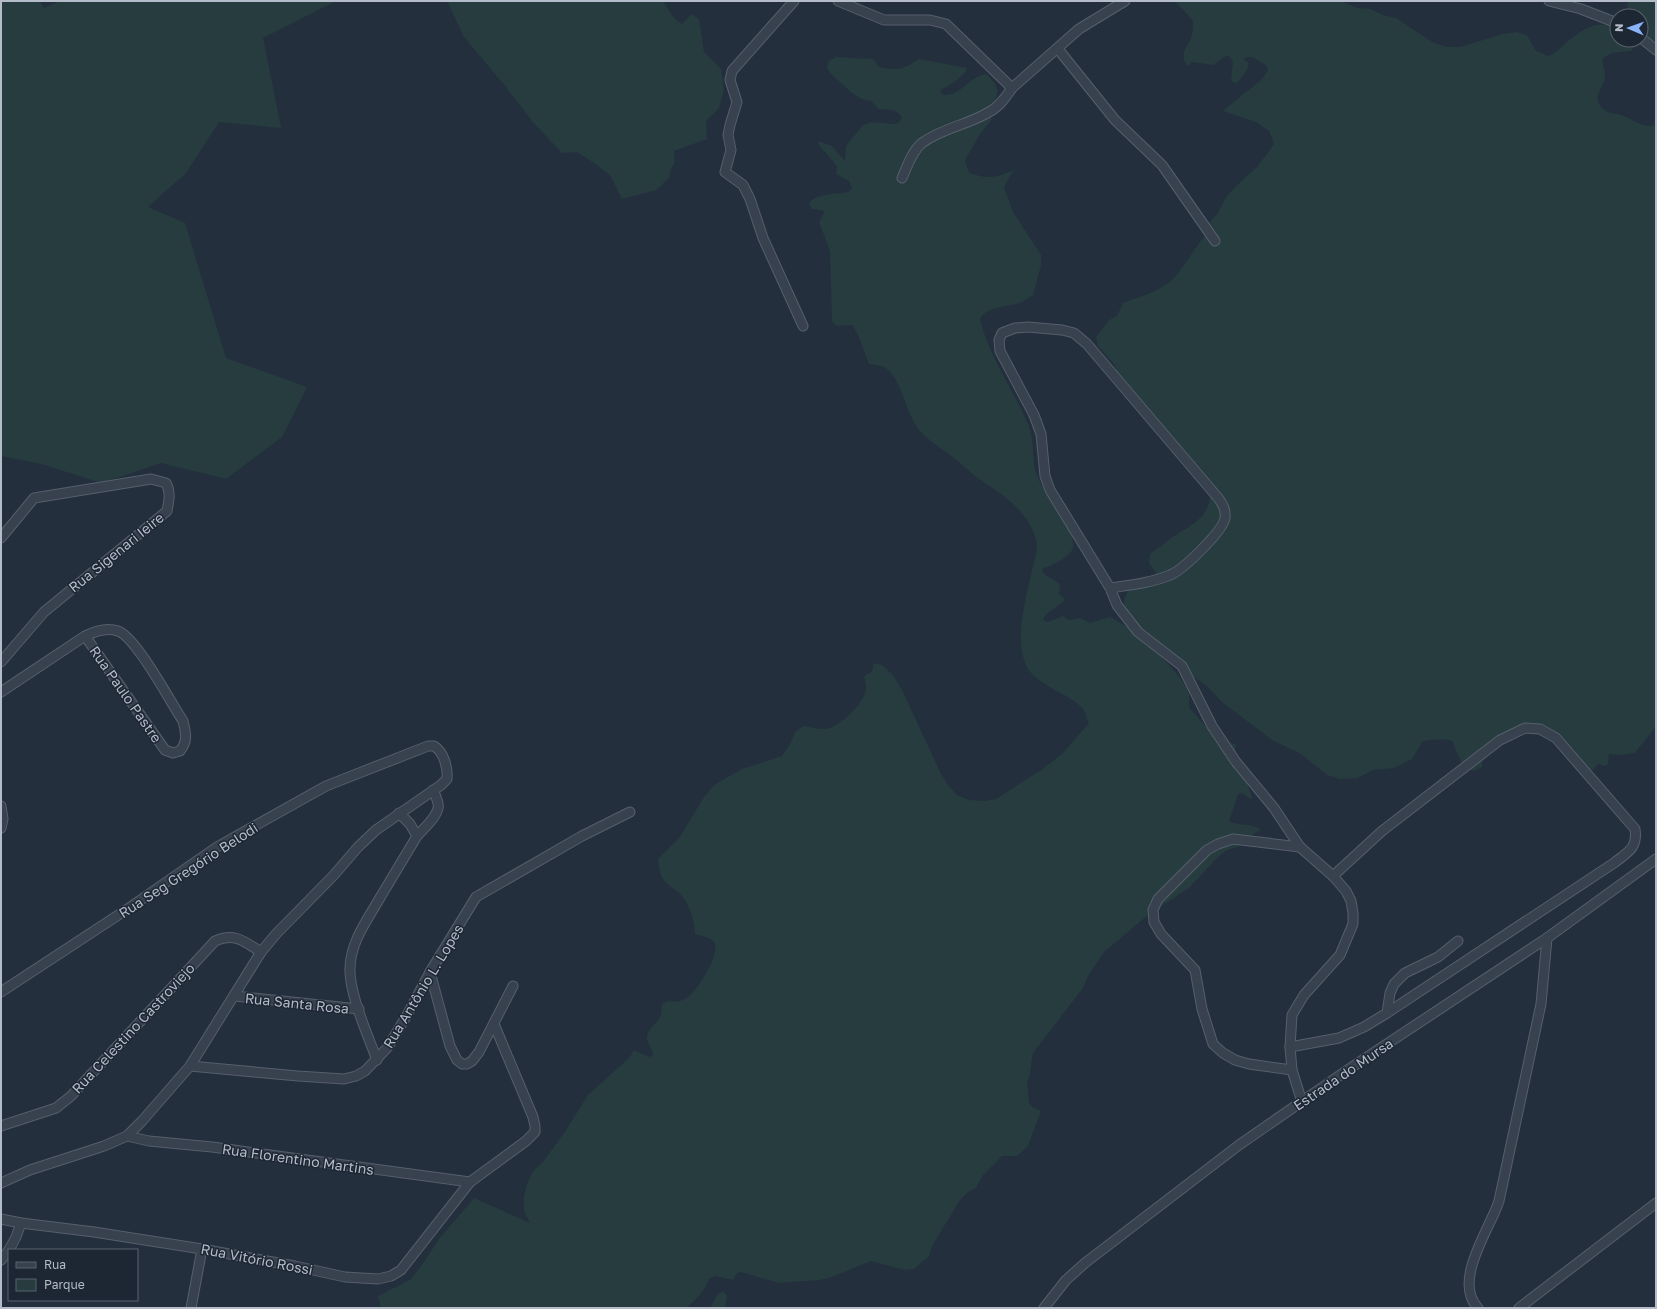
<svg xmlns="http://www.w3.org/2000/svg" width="1657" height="1309" font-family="'Golos Text',sans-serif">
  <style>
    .green { fill: #263c3f }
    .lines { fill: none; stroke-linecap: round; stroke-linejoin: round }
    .minor-casing { stroke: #565f6c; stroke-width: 11 }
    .minor { stroke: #38414e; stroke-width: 9 }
    .labels { text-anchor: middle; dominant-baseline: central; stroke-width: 3; stroke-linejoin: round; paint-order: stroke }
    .street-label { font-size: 14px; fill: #b4bcc9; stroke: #1d2633 }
  </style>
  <rect width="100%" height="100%" fill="#242f3e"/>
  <g class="green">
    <polygon points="1,1 40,1 44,8 60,1 336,1 263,38 281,128 219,122 186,173 148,207 185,223 226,358 307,387 282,437 226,479 161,463 102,483 41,464 1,456"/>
    <polygon points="447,1 663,1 675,19 682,24 691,14 699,19 704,52 721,69 724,90 719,108 706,121 707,139 674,151 675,162 671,169 669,178 656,190 622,199 610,175 597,165 577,152 562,153 533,122 505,86 464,37"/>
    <path d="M1175,1H1341L1357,8L1370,9L1383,15L1396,18L1434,43L1447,47H1460L1503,34L1516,32L1527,35L1535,50L1548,56C1557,53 1561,47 1568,41C1586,27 1595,21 1617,27V40H1634L1635,46L1631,51L1612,53L1603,58C1601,65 1606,69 1605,76C1605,85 1593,96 1600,105C1605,114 1613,113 1621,115C1633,119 1643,129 1656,125V726L1635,753L1621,755L1609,754L1608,764L1605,766L1598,764L1593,770L1584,768L1575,763L1541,731L1525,727L1484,756L1482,760V767C1463,779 1459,755 1452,741C1443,738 1433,740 1423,741L1412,759L1394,768L1373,770L1357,778L1340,779L1327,775L1301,754L1272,740L1222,702L1207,686L1153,649C1163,658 1185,681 1189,693C1190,699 1188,703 1190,709C1199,718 1208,731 1219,739C1224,743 1231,741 1236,745C1232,768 1247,777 1252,797L1251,799L1242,793L1238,794L1229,821C1239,827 1252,822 1261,830L1253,834L1247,844L1227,850L1220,855L1189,888L1148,915L1115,943L1104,952L1088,976L1083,988L1033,1053C1031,1060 1031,1077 1027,1082L1029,1103L1032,1107L1041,1111L1028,1146L1017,1156H1002L983,1175L976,1188L968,1192L960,1200L932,1246L929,1256L914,1269L905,1270L871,1261L829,1278L819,1280L779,1283L741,1272L737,1273L733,1280L716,1276L709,1279C704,1292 697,1299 686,1308H381L378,1296L410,1280L422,1265L439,1239L474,1198L530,1223L524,1211V1196L527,1184L533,1171L543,1162L564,1133L588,1095L630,1057L634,1050L649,1057L653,1055C653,1048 647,1045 647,1038C647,1028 656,1025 660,1017C662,1013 661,1008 662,1004C668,999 673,1003 680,1001C683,1000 688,997 690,995C699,988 721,953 714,942C711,937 700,936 695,934C695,922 689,902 680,894C673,888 665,884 661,875C659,870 659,864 658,859L679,838L704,797L714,785L742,769L782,756L790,744L795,732L803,726C810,727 818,729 825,729C839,728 865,703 866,689C866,685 865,680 864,676C871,673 874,671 873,663L882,665L893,675L902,690L941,774L948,785L957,795L969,800L984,801L996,799L1041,770L1062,754L1089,723C1087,720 1086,715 1085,712C1075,694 1035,687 1026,665C1014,638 1026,598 1032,570C1034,561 1039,549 1036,540C1028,509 999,493 975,476C968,470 961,464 954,458C944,450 932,443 923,434C904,416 904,379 884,367C880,365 874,365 869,364C863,350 861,338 852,325L837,326L832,321L830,251L819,222L825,211L812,209L809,204C814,193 838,194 849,192L852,188L849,181L836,174L837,166L819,145L818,141L832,146L845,161L846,146L862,126L871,122L895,124L899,122L902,118C896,108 889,110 879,109L871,101L862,99L852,93L829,72L827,67L829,61L836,57L873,59L879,67C899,71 902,70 919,59L967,68C965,77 949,85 941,90V94C959,99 969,76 986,74C1004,90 997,97 987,114L992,119L980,134L965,160L969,173C988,179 995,178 1013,171L1004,187L1013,212L1041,255V265L1033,295C1028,297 1024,302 1019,303C1006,308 987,306 980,319C989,357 1013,389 1028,424C1036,442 1030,462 1039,480C1047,498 1075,528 1073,547C1072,557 1050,566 1042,569L1044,574L1060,584L1059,594L1065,599C1059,608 1047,610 1043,620L1048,622L1063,616L1068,620L1080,618L1090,623L1110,617L1136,632L1125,609L1124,600L1129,588L1156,576V573L1149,563L1150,554C1157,549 1163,544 1170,539C1188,526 1209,520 1210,495L1122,383L1114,364L1098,346L1096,337L1109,320L1117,316L1123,303C1138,297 1155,293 1168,283C1184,270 1192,250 1206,235V226L1218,213L1226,197L1235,187L1257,167L1274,144L1269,131L1256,122L1223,111L1262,79L1268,70L1266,65L1252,57L1244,58V60L1249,63C1248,71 1242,78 1236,83L1231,81L1233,62L1229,56H1226L1213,65L1192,62L1187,66C1178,51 1189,47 1192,35C1193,30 1193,25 1193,21Z"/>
    <polygon points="1627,1 1656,1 1656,41 1645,39 1641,35 1641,16 1628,16"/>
    <polygon points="723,1291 727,1296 725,1308 710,1308 717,1295"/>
  </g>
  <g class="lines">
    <g class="minor-casing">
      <g id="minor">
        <polyline points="794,1 732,71 730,80 737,102 730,125 728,135 731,150 725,172 743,185 750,199 763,238 803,326"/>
        <polyline points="838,1 884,20 930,20 946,24 1012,88 1079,29 1125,1"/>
        <polyline points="1549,1 1581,9 1617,23"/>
        <polyline points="1641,38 1656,50"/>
        <polyline points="1058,49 1115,120 1162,165 1215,241"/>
        <path d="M902,178C907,167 912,151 922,143C942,128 968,125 989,112C999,107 1006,97 1012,88"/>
        <path d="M1,538L34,498L151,479L166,483C171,492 169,501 167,511L44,612L1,662"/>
        <path d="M1110,588C1131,585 1151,583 1170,575C1183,570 1223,531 1225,518C1226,510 1223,505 1219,499L1087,344L1074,333L1062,330L1028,327L1015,328L1002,333L999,340L1000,351L1034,415L1041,434L1045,476L1050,490L1110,588L1117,605L1138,632L1182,666L1212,726L1236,762L1274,808L1300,847L1333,876L1346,891L1351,901L1353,913V924L1340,955L1304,995L1292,1015L1290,1047L1292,1070L1302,1102"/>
        <path d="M1,692L85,636C95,631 107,627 118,631C136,637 171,703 183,721C186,733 188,741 180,751L173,753L165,750L85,636"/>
        <polyline points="1,806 3,819 1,828"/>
        <path d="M417,836C424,828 441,814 438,803C437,799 435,794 433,790"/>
        <path d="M1333,876L1382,831L1500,740L1525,728L1540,729L1556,738L1635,829C1638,848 1628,852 1614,863L1387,1013"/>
        <polyline points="430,972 450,1046 457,1060 462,1064 467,1064 472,1061 479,1052 513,986"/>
        <path d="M1,992L129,908L217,847L326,786L428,746H434C444,752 448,768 447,779L441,785L376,830L358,847L333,876L276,934L261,952L190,1066L142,1121L127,1136L104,1146L30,1170L1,1183"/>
        <polyline points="235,996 359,1009"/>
        <polyline points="1290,1047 1339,1038 1364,1027 1387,1013 1390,993 1394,984 1405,973 1438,957 1458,941"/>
        <path d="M377,1060C368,1036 349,993 350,969C350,942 368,919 381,896C393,876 405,856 417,836L410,824L399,813"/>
        <polyline points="190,1066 298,1076 344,1079 356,1076 365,1071 388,1047 407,1015 430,972 476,897 582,836 630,812"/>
        <polyline points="1292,1070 1249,1064 1235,1060 1223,1053 1213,1044 1202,1009 1195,970 1161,934 1154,922 1153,910 1158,899 1207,850 1218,844 1233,839 1300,847"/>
        <path d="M1,1126L56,1108L71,1096L215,941C235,932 245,942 261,952"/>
        <polyline points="127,1136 149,1141 212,1147 470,1182"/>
        <polyline points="1,1219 21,1223 94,1232 202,1249 295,1266 345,1277 378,1279 391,1276 401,1270 470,1182 526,1141 535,1132 535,1126 533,1117 494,1024"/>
        <polyline points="9,1250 16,1237 21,1223"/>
        <polyline points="1,1260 9,1250"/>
        <polyline points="191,1308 202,1249"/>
        <polyline points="1044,1308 1066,1280 1085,1263 1239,1145 1346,1071 1547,938 1656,859"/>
        <path d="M1478,1308C1452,1281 1490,1229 1499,1201L1541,1004L1547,938"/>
        <polyline points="1519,1308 1656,1203"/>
      </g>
    </g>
    <use href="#minor" class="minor"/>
  </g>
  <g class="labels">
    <g class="street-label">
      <text transform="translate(116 552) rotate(-39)">Rua Sigenari Ieire</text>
      <text transform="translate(126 694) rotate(55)">Rua Paulo Pastre</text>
      <text transform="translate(188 870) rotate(-33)">Rua Seg Gregório Belodi</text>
      <text transform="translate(423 986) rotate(-59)">Rua Antônio L. Lopes</text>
      <text transform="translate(297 1003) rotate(6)">Rua Santa Rosa</text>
      <text transform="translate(133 1028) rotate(-47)">Rua Celestino Castroviejo</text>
      <text transform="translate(1343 1074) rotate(-34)">Estrada do Mursa</text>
      <text transform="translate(298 1159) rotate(8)">Rua Florentino Martins</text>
      <text transform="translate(257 1259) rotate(11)">Rua Vitório Rossi</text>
    </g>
  </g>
  <rect width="1657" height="1309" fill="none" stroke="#b4bcc9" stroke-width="4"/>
  <rect x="8" y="1249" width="130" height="52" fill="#1d2633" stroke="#59626f"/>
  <rect x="16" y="1262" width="20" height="6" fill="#38414e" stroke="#59626f"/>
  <text x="44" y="1269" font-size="12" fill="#b4bcc9">Rua</text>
  <rect x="16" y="1279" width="20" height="12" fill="#263c3f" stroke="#59626f"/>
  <text x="44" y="1289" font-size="12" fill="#b4bcc9">Parque</text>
  <g transform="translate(1629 28) rotate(272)"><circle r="19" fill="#1d2633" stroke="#59626f"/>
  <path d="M0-3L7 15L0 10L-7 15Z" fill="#8ab4f8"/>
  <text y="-6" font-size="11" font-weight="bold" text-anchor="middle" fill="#b4bcc9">N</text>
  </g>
</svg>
